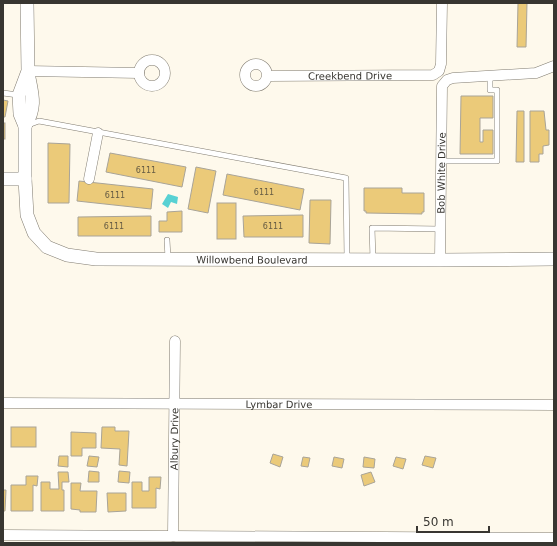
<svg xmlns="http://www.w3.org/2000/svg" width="557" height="546" font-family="'DejaVu Sans',sans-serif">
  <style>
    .water { fill: #58d1d3 }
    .building { fill: #ebca79; stroke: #a9a498 }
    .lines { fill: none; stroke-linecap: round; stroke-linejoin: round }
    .service-casing { stroke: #817c71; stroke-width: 6 }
    .minor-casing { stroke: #817c71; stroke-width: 11 }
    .tertiary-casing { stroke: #817c71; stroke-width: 14 }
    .service { stroke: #fff; stroke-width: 5 }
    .minor { stroke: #fff; stroke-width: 10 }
    .tertiary { stroke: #fff; stroke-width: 13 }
    .labels { text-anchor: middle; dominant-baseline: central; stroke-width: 3; stroke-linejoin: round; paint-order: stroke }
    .number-label { font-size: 8px; fill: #655b43 }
    .street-label { font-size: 10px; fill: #383631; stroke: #fef9ec }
  </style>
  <rect width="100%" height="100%" fill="#fef9ec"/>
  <polygon class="water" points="168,194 178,197 177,204 171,202 168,208 162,204"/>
  <g class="building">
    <polygon points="518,3 527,3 526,47 517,47"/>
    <polygon points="461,96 493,96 493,118 480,118 480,142 483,142 483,130 493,130 493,154 460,154"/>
    <polygon points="3,100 8,101 5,117 3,117"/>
    <polygon points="517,111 524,111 524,162 516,162"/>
    <polygon points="530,111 544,111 546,130 549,130 549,145 543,146 543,154 539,154 539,162 530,162"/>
    <rect x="3" y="123" width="2" height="16"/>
    <polygon points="48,143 70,144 69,203 48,203"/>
    <polygon points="110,153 186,167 182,187 106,172"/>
    <polygon points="196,167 216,171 208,213 188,209"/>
    <polygon points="227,174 304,189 300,210 223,195"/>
    <polygon points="79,181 153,189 151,209 77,201"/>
    <polygon points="364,188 402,188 402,193 424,193 424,212 422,212 422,214 366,213 366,211 364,211"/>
    <polygon points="310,200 331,200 330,244 309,243"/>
    <rect x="217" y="203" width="19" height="36"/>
    <polygon points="182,211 182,232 159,232 159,221 167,221 167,212"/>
    <polygon points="303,215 303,237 244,237 243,216"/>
    <polygon points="151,216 151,236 78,236 78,217"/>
    <rect x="11" y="427" width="25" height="20"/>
    <polygon points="102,427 115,427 115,431 129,431 127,466 119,465 120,449 101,448"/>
    <polygon points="71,432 96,433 96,448 82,448 82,456 71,456"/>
    <polygon points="273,454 283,457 280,467 270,463"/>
    <polygon points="59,456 68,456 68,467 58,466"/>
    <polygon points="89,456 99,457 97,467 87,466"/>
    <polygon points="425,456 436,458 433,468 422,465"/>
    <polygon points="303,457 310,458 308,467 301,466"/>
    <polygon points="334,457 344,459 342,468 332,466"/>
    <polygon points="364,457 375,459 374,468 363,467"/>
    <polygon points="396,457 406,459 403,469 393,466"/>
    <polygon points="89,471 99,472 99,482 88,482"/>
    <polygon points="119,471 130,472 129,483 118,482"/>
    <polygon points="58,472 68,472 69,482 62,482 62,490 64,490 64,511 41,511 41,482 50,482 50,489 59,489"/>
    <polygon points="371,472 375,482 364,486 361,475"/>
    <polygon points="26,476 38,476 37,486 33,485 33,511 11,511 11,485 26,485"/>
    <polygon points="149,477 161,477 160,489 156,488 156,508 132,508 132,482 142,482 142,491 149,491"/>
    <polygon points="71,483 81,483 80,491 97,491 96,512 80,512 80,510 71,509"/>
    <polygon points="3,490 6,490 5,511 3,511"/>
    <polygon points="107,493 126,493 126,511 108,512"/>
  </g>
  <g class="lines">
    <g class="service-casing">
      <g id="service">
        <polyline points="3,93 18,95"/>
        <polyline points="28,125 39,121 346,178 347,258"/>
        <polyline points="440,161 497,161 497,90 490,90 490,76"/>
        <polyline points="167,240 168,258"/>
        <polyline points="373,259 372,228 440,229"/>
      </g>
    </g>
    <g class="minor-casing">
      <g id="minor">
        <circle cx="152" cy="73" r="13"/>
        <circle cx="256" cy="75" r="11"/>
        <polyline points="28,71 139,73"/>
        <path id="s1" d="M268,76L433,75L439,71L441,64L442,3"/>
        <polyline points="89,179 98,133"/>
        <path id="s2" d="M440,260L442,86L447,80L453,78L536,73L554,66"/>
        <path id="s3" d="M3,403L554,405"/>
        <polyline points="3,535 554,538"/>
        <path id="s4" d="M173,536L175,341"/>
      </g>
    </g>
    <g class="tertiary-casing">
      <g id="tertiary">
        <path id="s5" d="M27,3L28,71L19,95L20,114L25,126V179L27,215L34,233L47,247L67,255L96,259L440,260L554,259"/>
        <path d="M25,126C37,106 32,94 28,73"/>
        <polyline points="3,179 25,179"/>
      </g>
    </g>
    <use href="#service" class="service"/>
    <use href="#minor" class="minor"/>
    <use href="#tertiary" class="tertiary"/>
  </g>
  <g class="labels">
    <g class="number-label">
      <text x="146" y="170">6111</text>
      <text x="264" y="192">6111</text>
      <text x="115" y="195">6111</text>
      <text x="114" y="226">6111</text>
      <text x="273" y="226">6111</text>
    </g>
    <g class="street-label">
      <text stroke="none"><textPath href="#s1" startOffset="82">Creekbend Drive</textPath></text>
      <text stroke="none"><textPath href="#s2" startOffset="87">Bob White Drive</textPath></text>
      <text stroke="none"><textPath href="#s5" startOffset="460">Willowbend Boulevard</textPath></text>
      <text stroke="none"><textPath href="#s3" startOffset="276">Lymbar Drive</textPath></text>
      <text stroke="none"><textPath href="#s4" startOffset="97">Albury Drive</textPath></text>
    </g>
  </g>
  <rect width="557" height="546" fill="none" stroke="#383631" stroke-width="8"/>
  <path d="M417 526v6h72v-6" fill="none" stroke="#383631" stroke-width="2"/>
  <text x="423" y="526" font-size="12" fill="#383631" stroke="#fef9ec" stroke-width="3" paint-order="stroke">50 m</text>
</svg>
